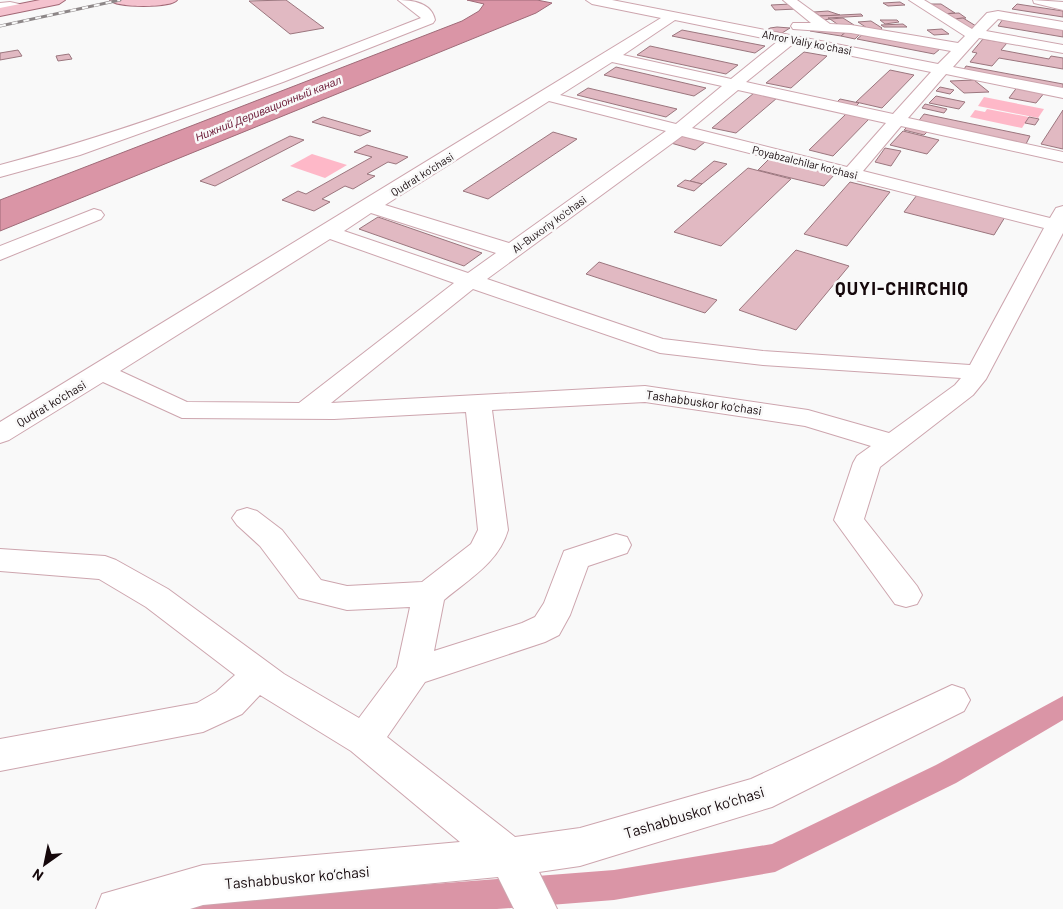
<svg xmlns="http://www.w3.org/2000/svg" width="1063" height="909" font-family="Barlow,sans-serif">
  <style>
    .green { fill: #feb8c8 }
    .water { fill: #da95a6; stroke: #9f6b78 }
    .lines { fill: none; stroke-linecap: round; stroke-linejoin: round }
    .canal { fill: #da95a6; fill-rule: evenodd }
    .building { fill: #e1b9c2; stroke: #9b767e }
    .minor-casing { stroke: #cda5ae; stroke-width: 2 }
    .major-casing { stroke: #a16775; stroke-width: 2 }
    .minor { fill: #fff; fill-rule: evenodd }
    .major { fill: #f4c2ce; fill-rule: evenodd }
    .rail-casing { stroke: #8d8788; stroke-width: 3 }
    .rail { stroke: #f9f9f9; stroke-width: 2; stroke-dasharray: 6; stroke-linecap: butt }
    .labels { text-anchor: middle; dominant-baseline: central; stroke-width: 5; stroke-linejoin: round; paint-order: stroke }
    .far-street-label { font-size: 11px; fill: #15080b; stroke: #f9f9f9 }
    .far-water-label { font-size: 11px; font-style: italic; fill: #6f1f3b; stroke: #f9f9f9 }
    .street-label { font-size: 12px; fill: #15080b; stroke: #f9f9f9 }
    .near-street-label { font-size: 15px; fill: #15080b; stroke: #f9f9f9 }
    .district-label { font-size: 18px; font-weight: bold; letter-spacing: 1px; fill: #15080b; stroke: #f9f9f9 }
  </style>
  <rect width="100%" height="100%" fill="#f9f9f9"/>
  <g class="green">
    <polygon points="984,97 1044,109 1038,118 978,106"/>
    <polygon points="987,109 1029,117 1022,128 970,117 975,110 985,112"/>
    <polygon points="312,154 347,165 325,178 290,166"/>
  </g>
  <polygon class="water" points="467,0 537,0 552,3 536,13 0,231 0,200 462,21 479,11 484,4"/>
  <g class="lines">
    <polygon class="canal" points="1063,696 1063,720 956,783 775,872 614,900 497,909 166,909 170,898 195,889 317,893 614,870 772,844 936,765"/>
  </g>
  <g class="building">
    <polygon points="286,0 324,28 290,34 249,1"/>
    <polygon points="900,2 905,5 888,6 883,3"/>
    <polygon points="791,4 796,9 775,10 771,5"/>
    <polygon points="928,4 941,4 955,13 941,14"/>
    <polygon points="1017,4 1063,11 1063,17 1012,9"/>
    <polygon points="828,11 840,15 820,16 814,12"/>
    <polygon points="959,13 966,18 949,19 941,14"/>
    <polygon points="861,14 863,16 828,18 830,19 823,20 820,16"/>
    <polygon points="843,18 854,25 840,26 830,19"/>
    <polygon points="963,18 976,26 974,26 977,29 970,29 955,19"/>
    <polygon points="1003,19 1063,29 1063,37 998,26"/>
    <polygon points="880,20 897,20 899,22 885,24"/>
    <polygon points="871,21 882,28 879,32 870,30 858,22"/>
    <polygon points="903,24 907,27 884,27 881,25"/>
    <polygon points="770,28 777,27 790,28 782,33 767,30"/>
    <polygon points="813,28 821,29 844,33 841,36 810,31"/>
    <polygon points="942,29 949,34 934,35 927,30"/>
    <polygon points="682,30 765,46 755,53 672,36"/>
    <polygon points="846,32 860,34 855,39 841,36"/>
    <polygon points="863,34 940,49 934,54 857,39"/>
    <polygon points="983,39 1007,43 1001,50 1049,59 1051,56 1063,58 1063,69 999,58 992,66 970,62 977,53 972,52"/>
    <polygon points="650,46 738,65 726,74 637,55"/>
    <polygon points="18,50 22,56 0,60 0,53"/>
    <polygon points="804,52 827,56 791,88 766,83"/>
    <polygon points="69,54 72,59 58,61 56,56"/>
    <polygon points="966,66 1063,84 1063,90 963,71"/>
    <polygon points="616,67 706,88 694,96 604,75"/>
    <polygon points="890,70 914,75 882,108 856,102"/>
    <polygon points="974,80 989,92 964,93 950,81"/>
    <polygon points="1018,86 1045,92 1036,103 1009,98"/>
    <polygon points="940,87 954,90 950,94 936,91"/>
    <polygon points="588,88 677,109 666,117 577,95"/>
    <polygon points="754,93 777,98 736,133 712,128"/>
    <polygon points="936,96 965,102 959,109 929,103"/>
    <polygon points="840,99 859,103 855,107 836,103"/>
    <polygon points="925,104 947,109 944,113 922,108"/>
    <polygon points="1063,110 1063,149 1041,144"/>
    <polygon points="846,114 869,119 833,156 809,150"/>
    <polygon points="924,114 1030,136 1025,146 917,123"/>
    <polygon points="323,117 371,131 360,136 312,122"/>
    <polygon points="1029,117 1039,119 1035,125 1025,123"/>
    <polygon points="909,125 929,130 924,135 904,130"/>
    <polygon points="903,131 939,140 927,154 890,145"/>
    <polygon points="553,132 577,139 488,199 463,191"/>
    <polygon points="290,136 304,140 215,186 200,181"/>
    <polygon points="682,136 705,142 695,150 671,143"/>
    <polygon points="367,145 408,157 396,164 388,162 367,174 375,176 353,189 345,186 322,199 330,202 314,211 282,200 298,191 306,194 372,157 354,152"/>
    <polygon points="885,148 901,151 891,166 875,162"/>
    <polygon points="770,158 835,174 824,186 758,170"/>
    <polygon points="714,161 727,164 702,184 690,181"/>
    <polygon points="748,168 791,179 721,246 674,232"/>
    <polygon points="685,180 690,181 702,184 694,191 677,186"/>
    <polygon points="850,182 890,192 847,246 804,234"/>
    <polygon points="917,195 1005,217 994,235 904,212"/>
    <polygon points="378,217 482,253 464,266 359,229"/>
    <polygon points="796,250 849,266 796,330 739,310"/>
    <polygon points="599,262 717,300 705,313 586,274"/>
  </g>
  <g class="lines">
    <g class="minor-casing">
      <g id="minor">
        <path d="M398,0C412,0 432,3 435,20L433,23L283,82L80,155L0,177V165C144,127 282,72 421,18Z"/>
        <path d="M586,0H612L938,64L951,51L851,33L793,29L791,26L793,23H811L783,0H797L830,24L851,25L958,43L965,36L909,0H924L972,29L987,13L998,11L1063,22V30L998,19L986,31L1063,45V53L979,38L953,67L1063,88V98L946,74L908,118L1063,152V162L901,126L863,171L1050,218L1056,208L1063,206V233L986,379L973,395L880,467L864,519L917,586L922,595L917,604L906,607L895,604L834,520L853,463L857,456L871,446L805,426L645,402L492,410L508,530C499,562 469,579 444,600L434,651L522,623L535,617L544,603L564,551L616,534L627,537L631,545L627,553L588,566L570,615L559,635L545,642L425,682L387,737L515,837L580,828L751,779L952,685L964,689L970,700L964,711L772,807L580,866L539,872L557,909H514L498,877L203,905L190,909H96L102,894L203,865L460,842L351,751L260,695L242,714L203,732L0,771V739L197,703L216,692L235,675L146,607L99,579L0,571V549L105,556L116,560L168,589L284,674L359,718L397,667L410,607L347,610L299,598L260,546L237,525L232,518L237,511L247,508L257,511L282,530L321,580L347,586L422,582L471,544L478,530L466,412L334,419L182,418L103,382L9,440L0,443V422L661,18L592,4ZM675,20L778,41L731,79L623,55ZM793,44L931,72L893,114L746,82ZM612,62L722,86L676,124L560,95ZM738,90L886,123L847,167L692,128ZM549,101L666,131L509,243L385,205ZM682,136L1044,228L970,365L763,351L663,339L487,279ZM371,213L496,253L468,273L344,231ZM330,239L454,283L299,403L187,402L120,371ZM473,289L660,353L763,365L961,378L955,385L889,433L808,410L645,386L331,403Z"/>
        <polygon points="1033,0 1063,2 1063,10 1034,3"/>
        <polygon points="10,2 24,5 26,8 19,12 0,11 0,3"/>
        <polygon points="94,209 101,211 104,215 101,219 0,260 0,246"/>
      </g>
    </g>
    <g class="major-casing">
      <g id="major">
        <polygon points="40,0 65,0 59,4 0,16 0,8"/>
        <path d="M110,0H177C171,8 116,8 110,0Z"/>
      </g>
    </g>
    <use href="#minor" class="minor"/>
    <use href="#major" class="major"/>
    <g class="rail-casing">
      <polyline id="rail" points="0,26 120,0"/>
    </g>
    <use href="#rail" class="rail"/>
  </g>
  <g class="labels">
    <g class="far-street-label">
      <text transform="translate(807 42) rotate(11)">Ahror Valiy koʻchasi</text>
      <text transform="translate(805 162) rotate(14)">Poyabzalchilar ko‘chasi</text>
      <text transform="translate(422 174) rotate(-32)">Qudrat ko‘chasi</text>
      <text transform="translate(549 224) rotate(-36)">Al-Buxoriy ko‘chasi</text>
    </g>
    <g class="far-water-label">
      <text transform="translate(268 108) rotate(-22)">Нижний Деривационный канал</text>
    </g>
    <g class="street-label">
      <text transform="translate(704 402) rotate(8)">Tashabbuskor ko‘chasi</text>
      <text transform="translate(51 403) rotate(-31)">Qudrat ko‘chasi</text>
    </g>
    <g class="near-street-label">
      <text transform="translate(694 812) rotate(-17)">Tashabbuskor ko‘chasi</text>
      <text transform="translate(297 877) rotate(-5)">Tashabbuskor ko‘chasi</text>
    </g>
    <g class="district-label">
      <text x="902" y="288">QUYI-CHIRCHIQ</text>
    </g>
  </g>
  <g transform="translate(45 864) rotate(213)" stroke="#f9f9f9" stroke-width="4" paint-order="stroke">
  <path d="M0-4L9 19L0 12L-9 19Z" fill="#15080b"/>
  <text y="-8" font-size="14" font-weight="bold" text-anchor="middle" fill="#15080b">N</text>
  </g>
</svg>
